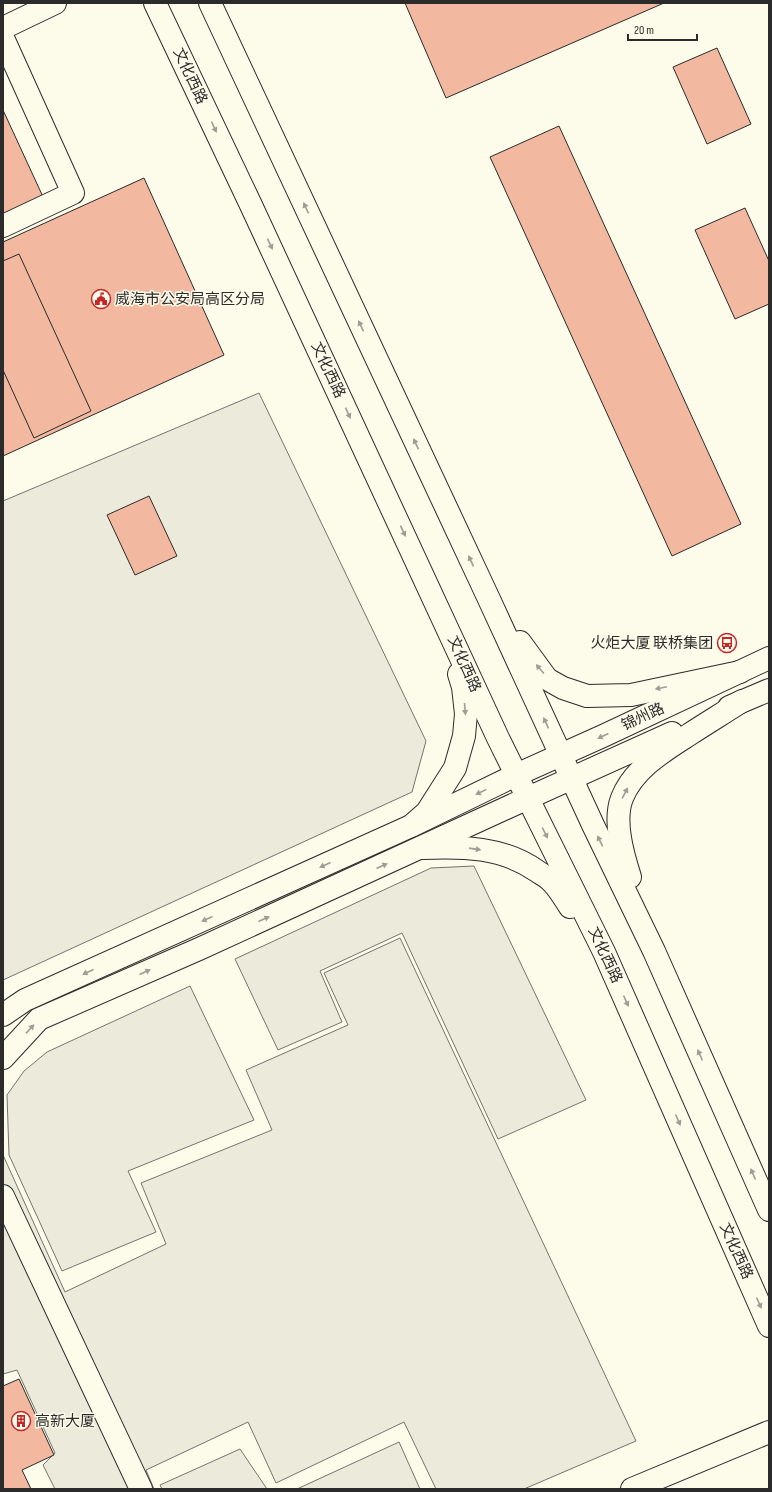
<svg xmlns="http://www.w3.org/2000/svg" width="772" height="1492" font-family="'Sofia Sans Condensed','Noto Sans SC',sans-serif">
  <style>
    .green { fill: #ecebdb; stroke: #74746e }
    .parking { fill: #eceadb; stroke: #74746e }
    .building { fill: #f2b8a0; stroke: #2b2b2b }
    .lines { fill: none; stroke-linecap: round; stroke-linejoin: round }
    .minor-casing { stroke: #2b2b2b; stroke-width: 24 }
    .major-casing { stroke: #2b2b2b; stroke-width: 24 }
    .minor { stroke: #fdfbea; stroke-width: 22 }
    .major { stroke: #fdfbea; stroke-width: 22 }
    .oneway { fill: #9e9d94 }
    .labels { text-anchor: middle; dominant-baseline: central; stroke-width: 3; stroke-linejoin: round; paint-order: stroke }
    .street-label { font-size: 15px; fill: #2b2b2b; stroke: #fdfbea }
    .poi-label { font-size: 15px; fill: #2b2b2b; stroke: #fdfbea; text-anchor: start }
  </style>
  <rect width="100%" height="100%" fill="#fdfbea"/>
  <g class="green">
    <polygon points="259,393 426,741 412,792 3,980 3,501"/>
    <polygon points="474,866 586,1100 498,1139 402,933 320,971 342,1022 278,1050 235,959 431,868"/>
    <polygon points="190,986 254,1120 128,1171 156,1232 62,1271 9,1155 7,1095 24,1071 47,1052"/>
    <polygon points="399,1442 420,1489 297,1489"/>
    <polygon points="240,1449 267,1489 162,1489 160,1485"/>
  </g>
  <polygon class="parking" points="400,938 636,1441 524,1489 436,1489 404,1422 276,1483 248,1422 146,1470 154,1489 55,1489 43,1465 55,1453 17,1370 3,1374 3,1155 65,1292 166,1244 141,1183 272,1130 246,1070 348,1025 324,973"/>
  <g class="building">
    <polygon points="405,3 664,3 446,98"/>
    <polygon points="717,48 751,124 707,144 673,67"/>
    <polygon points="3,110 44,199 3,218"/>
    <polygon points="559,126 741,524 672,556 490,157"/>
    <polygon points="144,178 224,355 3,456 3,242"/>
    <polygon points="745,208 769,261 769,304 735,319 695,230"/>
    <polygon points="19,254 91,411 34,438 3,370 3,261"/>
    <polygon points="149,496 177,556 135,575 107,515"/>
    <polygon points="19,1379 54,1455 22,1470 31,1489 3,1489 3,1386"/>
  </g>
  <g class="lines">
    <g class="minor-casing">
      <g id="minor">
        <polyline points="3,28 55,3"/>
        <polyline points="3,38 73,193 3,226"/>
        <polyline points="3,1015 25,1000 411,826 516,775"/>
        <polyline points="3,1058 39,1019 199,949 528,798"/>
        <polyline points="3,1196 141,1489"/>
        <polyline points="632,1489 769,1432"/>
      </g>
    </g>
    <g class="major-casing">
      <g id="major">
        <polyline points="155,3 250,203 498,738 604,952 769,1326"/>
        <polyline points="210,3 488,597 593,825 654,951 769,1210"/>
        <polyline points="520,642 547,679 563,688 587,696 631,695 740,672"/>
        <polyline points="729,707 769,690"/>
        <polyline points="516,775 603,736 769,658"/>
        <polyline points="528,798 672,733"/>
        <polyline points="411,826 427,812 455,768 464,736 466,714 463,687 459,674"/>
        <path d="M422,848C462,846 503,847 537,871C541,874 546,876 550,880C558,887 564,898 570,907"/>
        <path d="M630,877C623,855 613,821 622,798C634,768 664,751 690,734C707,723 725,712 742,701"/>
      </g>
    </g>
    <use href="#minor" class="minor"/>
    <use href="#major" class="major"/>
  </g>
  <defs><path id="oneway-solid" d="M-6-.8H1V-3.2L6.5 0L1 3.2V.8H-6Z"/></defs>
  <g class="oneway">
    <use href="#oneway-solid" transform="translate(214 127) rotate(65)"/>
    <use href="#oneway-solid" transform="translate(306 208) rotate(-115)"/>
    <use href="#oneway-solid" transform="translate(270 244) rotate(65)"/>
    <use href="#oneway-solid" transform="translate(361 326) rotate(-115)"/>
    <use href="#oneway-solid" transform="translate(348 413) rotate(65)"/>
    <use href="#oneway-solid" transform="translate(416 444) rotate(-115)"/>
    <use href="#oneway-solid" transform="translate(403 531) rotate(65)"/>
    <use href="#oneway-solid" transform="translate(471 561) rotate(-115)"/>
    <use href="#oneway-solid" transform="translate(540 669) rotate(-130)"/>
    <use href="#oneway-solid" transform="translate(661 688) rotate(168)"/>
    <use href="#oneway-solid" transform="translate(465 709) rotate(85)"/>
    <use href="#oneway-solid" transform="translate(546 723) rotate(-115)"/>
    <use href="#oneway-solid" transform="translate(603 736) rotate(155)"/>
    <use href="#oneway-solid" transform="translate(481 792) rotate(154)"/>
    <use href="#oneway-solid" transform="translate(625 793) rotate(-62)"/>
    <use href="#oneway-solid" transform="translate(545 833) rotate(63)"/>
    <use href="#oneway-solid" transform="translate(600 841) rotate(-116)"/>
    <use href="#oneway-solid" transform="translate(475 849) rotate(8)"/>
    <use href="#oneway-solid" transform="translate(325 865) rotate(156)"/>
    <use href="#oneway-solid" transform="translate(382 866) rotate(-24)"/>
    <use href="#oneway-solid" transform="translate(207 919) rotate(156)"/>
    <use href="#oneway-solid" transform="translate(264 919) rotate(-24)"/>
    <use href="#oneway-solid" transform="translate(88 972) rotate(156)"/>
    <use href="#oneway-solid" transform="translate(145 972) rotate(-24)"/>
    <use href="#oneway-solid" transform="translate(626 1001) rotate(66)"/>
    <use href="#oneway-solid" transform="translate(30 1029) rotate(-47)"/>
    <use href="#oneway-solid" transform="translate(700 1055) rotate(-114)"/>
    <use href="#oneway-solid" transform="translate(678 1120) rotate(66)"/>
    <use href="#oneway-solid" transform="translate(753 1174) rotate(-114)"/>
    <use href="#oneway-solid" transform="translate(759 1303) rotate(66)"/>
  </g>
  <defs>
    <g id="civic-ring" transform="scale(1)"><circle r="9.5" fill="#fdfbea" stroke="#c62828" stroke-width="1.5"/><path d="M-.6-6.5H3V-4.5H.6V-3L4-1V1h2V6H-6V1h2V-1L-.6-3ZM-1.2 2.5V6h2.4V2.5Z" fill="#c62828"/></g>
    <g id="bus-ring" transform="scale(1)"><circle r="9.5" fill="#fdfbea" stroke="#c62828" stroke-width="1.5"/><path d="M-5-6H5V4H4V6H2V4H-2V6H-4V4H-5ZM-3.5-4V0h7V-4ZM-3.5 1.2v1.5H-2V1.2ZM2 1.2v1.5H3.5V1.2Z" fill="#c62828"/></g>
    <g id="building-ring" transform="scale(1)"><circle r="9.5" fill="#fdfbea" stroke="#c62828" stroke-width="1.5"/><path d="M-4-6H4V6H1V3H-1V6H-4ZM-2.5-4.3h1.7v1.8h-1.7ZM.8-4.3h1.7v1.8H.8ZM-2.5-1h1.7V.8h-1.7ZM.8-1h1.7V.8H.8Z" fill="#c62828"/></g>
  </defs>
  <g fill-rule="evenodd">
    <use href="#civic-ring" x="101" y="299"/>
    <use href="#bus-ring" x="727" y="643"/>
    <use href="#building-ring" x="21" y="1421"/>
  </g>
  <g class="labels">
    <g class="street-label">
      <text transform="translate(190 76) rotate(65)">文化西路</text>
      <text transform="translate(328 370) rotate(65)">文化西路</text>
      <text transform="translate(464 664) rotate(66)">文化西路</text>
      <text transform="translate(643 717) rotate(-25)">锦州路</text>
      <text transform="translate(605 955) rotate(65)">文化西路</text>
      <text transform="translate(736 1251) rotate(66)">文化西路</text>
    </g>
    <g class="poi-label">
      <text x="115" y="299">威海市公安局高区分局</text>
      <text x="713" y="643" text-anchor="end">火炬大厦 联桥集团</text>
      <text x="35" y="1421">高新大厦</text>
    </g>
  </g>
  <rect width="772" height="1492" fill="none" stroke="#2b2b2b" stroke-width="8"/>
  <path d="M628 34v6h69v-6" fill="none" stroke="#2b2b2b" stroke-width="2"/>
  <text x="634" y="34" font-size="12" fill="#2b2b2b" stroke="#fdfbea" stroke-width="3" paint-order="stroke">20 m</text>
</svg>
